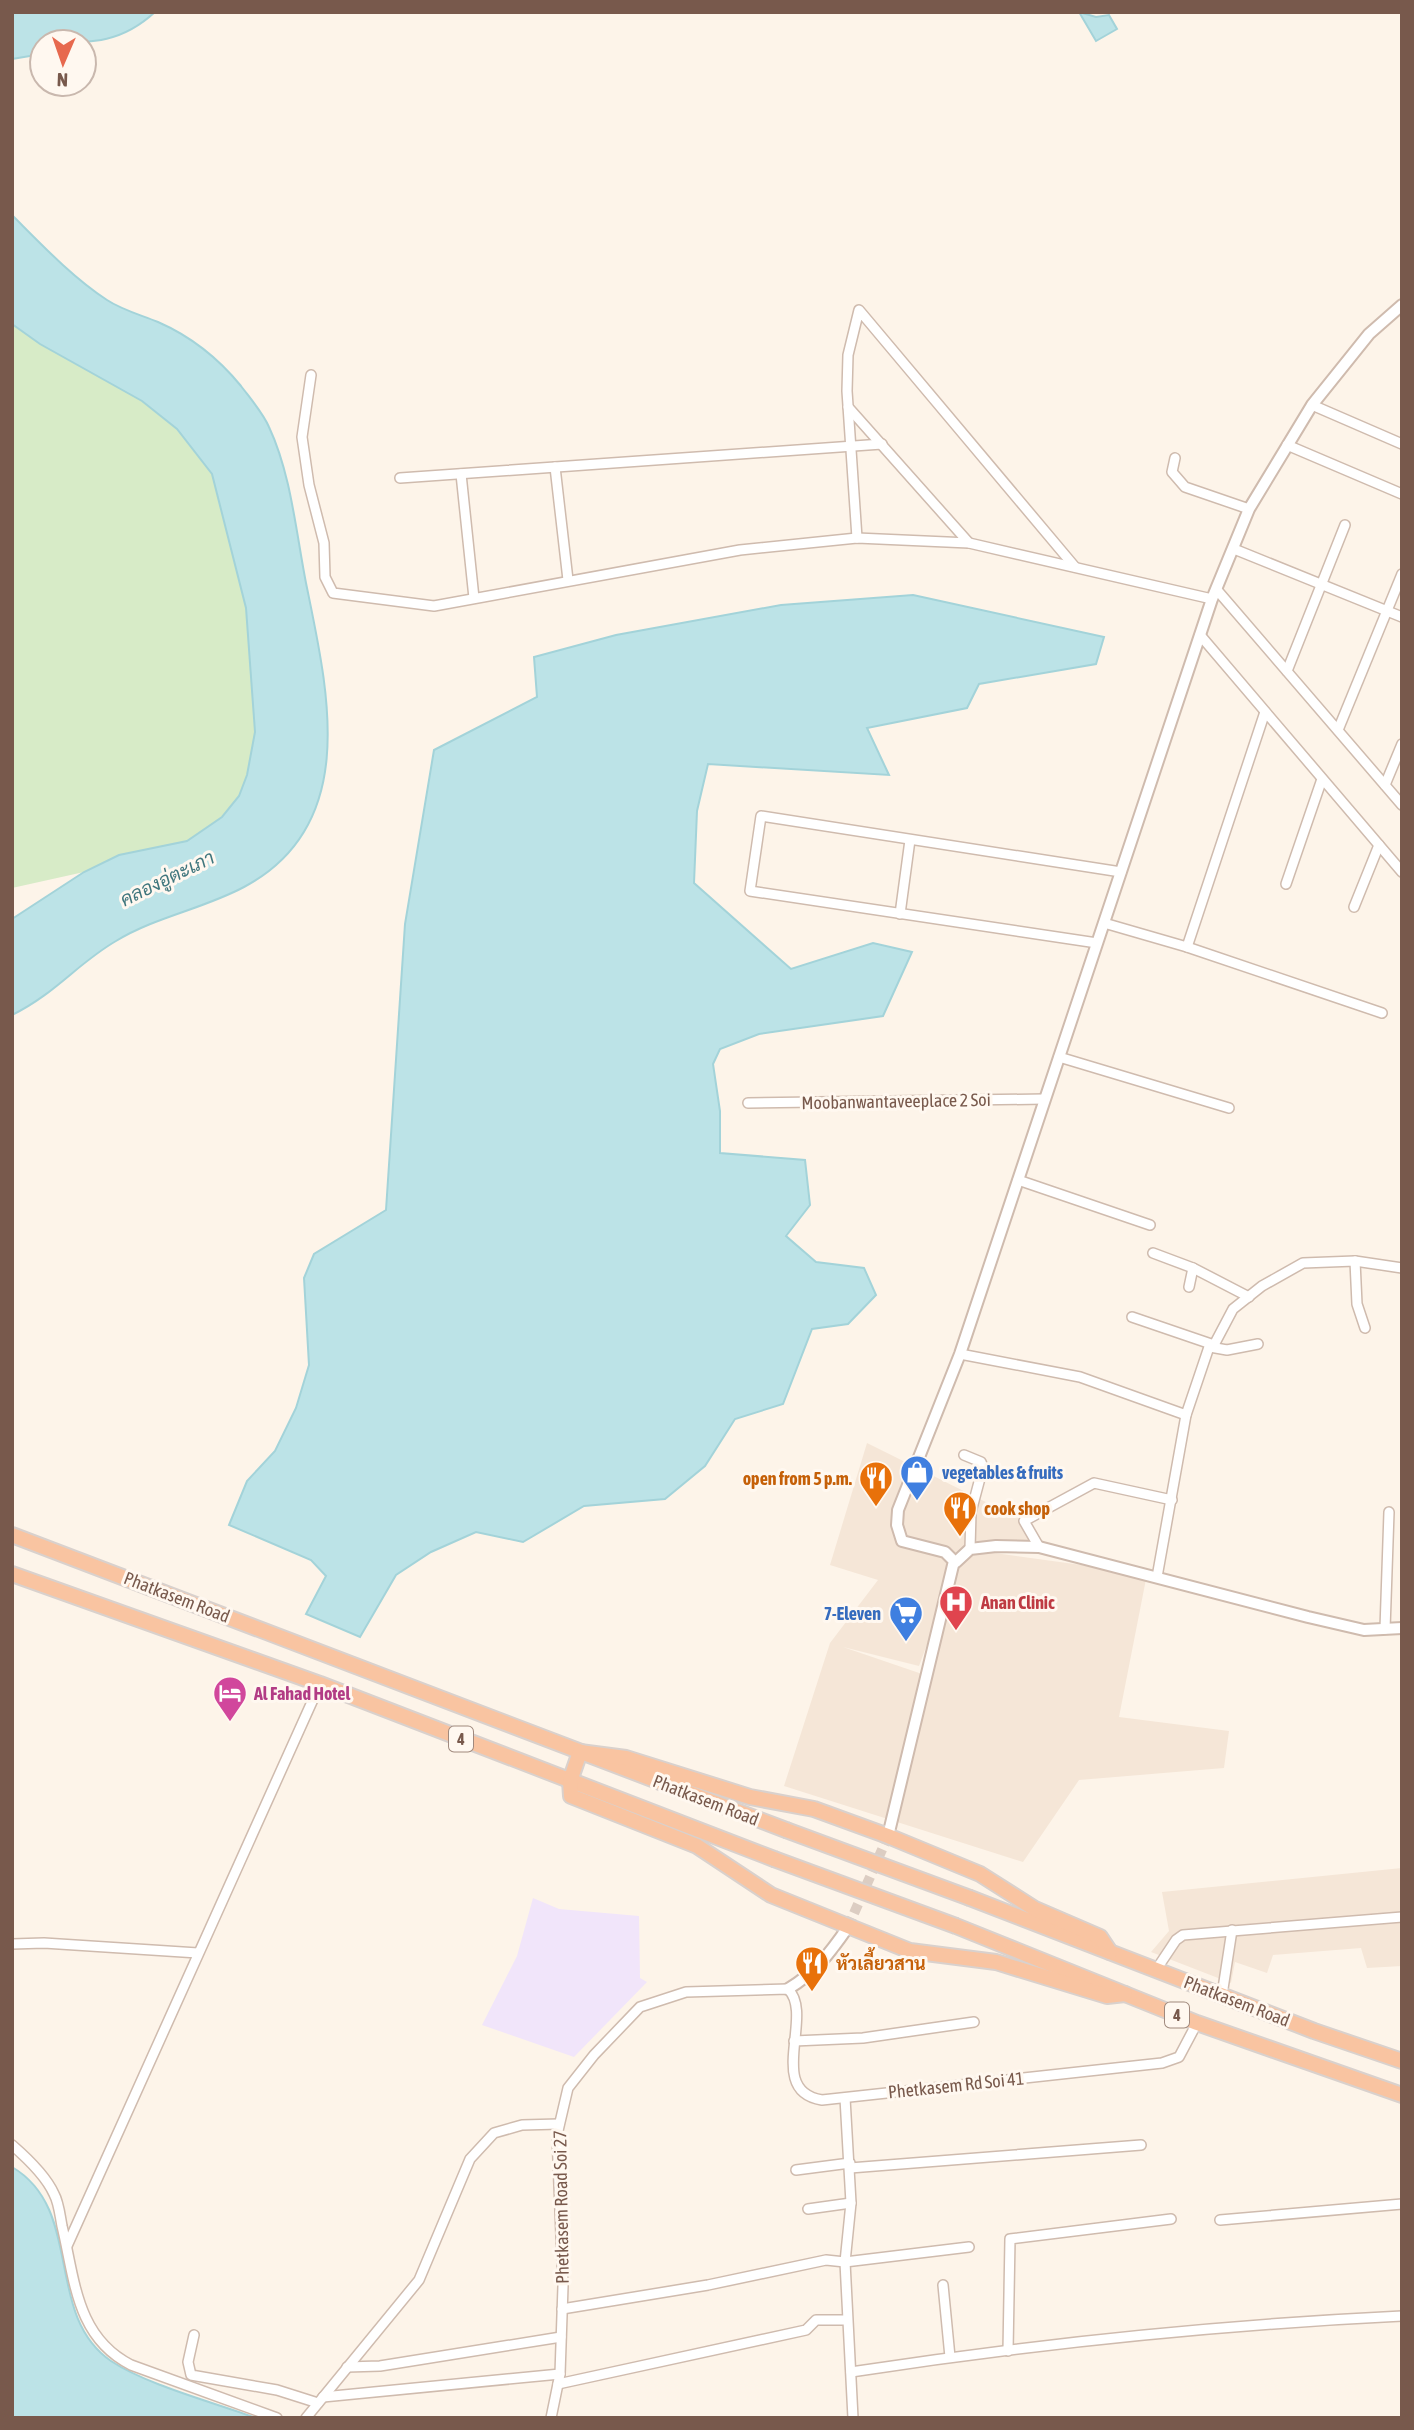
<svg xmlns="http://www.w3.org/2000/svg" width="1414" height="2430" font-family="'Asap Condensed',Sarabun,sans-serif">
  <style>
    .residential { fill: #f5e6d7; fill-rule: evenodd }
    .education { fill: #f1e5fa }
    .green { fill: #d7ebc7 }
    .water { fill: #bce3e7; stroke: #a3d3d9; stroke-width: 2 }
    .lines { fill: none; stroke-linecap: round; stroke-linejoin: round }
    .tertiary-tunnel { stroke: #dccdc2; stroke-width: 10; stroke-dasharray: 10 5; stroke-linecap: butt }
    .minor-casing { stroke: #cfbbae; stroke-width: 12 }
    .tertiary-casing { stroke: #cfbbae; stroke-width: 14 }
    .trunk-casing { stroke: #d9d1cd; stroke-width: 18 }
    .minor { stroke: #fff; stroke-width: 9 }
    .tertiary { stroke: #fff; stroke-width: 10 }
    .trunk { stroke: #f9c4a1; stroke-width: 14 }
    .trunk-bridge-casing { stroke: #d9d1cd; stroke-width: 18; stroke-linecap: butt }
    .trunk-bridge { stroke: #f9c4a1; stroke-width: 14 }
    .labels { text-anchor: middle; dominant-baseline: central; stroke-width: 6; stroke-linejoin: round; paint-order: stroke }
    .shield { fill: #fff8f0; stroke: #a0897d; stroke-width: 2 }
    .shield-label { font-size: 16px; font-weight: bold; fill: #78594c }
    .street-label { font-size: 18px; fill: #78594c; stroke: #fff8f0 }
    .shop-label { font-size: 18px; font-weight: bold; fill: #366cbe; stroke: #fff8f0; text-anchor: start }
    .food-label { font-size: 18px; font-weight: bold; fill: #c56008; stroke: #fff8f0; text-anchor: start }
    .health-label { font-size: 18px; font-weight: bold; fill: #be3a42; stroke: #fff8f0; text-anchor: start }
    .hotel-label { font-size: 18px; font-weight: bold; fill: #b23c85; stroke: #fff8f0; text-anchor: start }
    .water-label { font-size: 19px; font-style: italic; fill: #3f767d; stroke: #fff8f0 }
  </style>
  <rect width="100%" height="100%" fill="#fdf4e9"/>
  <g class="residential">
    <path d="M867,1443L1024,1521L1039,1547L973,1550L1147,1574L1119,1717L1229,1731L1224,1768L1079,1780L1023,1862L784,1786L830,1643L878,1580L830,1565ZM936,1620L925,1675L843,1647L919,1666Z"/>
    <polygon points="1402,1868 1402,1966 1367,1968 1361,1948 1273,1955 1267,1973 1235,1962 1231,1983 1151,1952 1169,1931 1162,1892"/>
  </g>
  <polygon class="education" points="533,1898 559,1909 639,1916 640,1978 647,1982 574,2057 482,2025 517,1956"/>
  <polygon class="green" points="12,324 40,344 142,401 177,429 212,474 246,608 255,732 247,775 239,796 222,817 187,841 119,855 84,872 12,888"/>
  <g class="water">
    <path d="M12,12H155C118,46 87,42 42,42V54L12,59Z"/>
    <polygon points="1079,12 1096,17 1109,15 1117,29 1096,41"/>
    <path d="M12,215C41,244 72,277 107,300C122,310 141,315 158,322C190,336 219,359 241,386C250,398 263,413 269,427C291,474 296,532 306,583C328,691 361,825 244,887C203,909 155,917 116,941C78,963 55,994 12,1015V919L84,872L119,855L187,841L222,817L239,796L247,775L255,732L246,608L212,474L177,429L142,401L40,344L12,324Z"/>
    <polygon points="913,595 1104,637 1096,664 979,684 967,708 867,728 889,775 708,764 697,811 694,883 791,969 873,943 912,952 883,1016 759,1034 720,1049 713,1064 720,1111 720,1153 805,1160 810,1205 786,1236 816,1262 864,1268 876,1295 848,1324 812,1329 783,1404 735,1419 705,1466 665,1499 584,1506 523,1542 476,1532 431,1552 396,1575 360,1637 306,1614 326,1576 311,1560 229,1525 247,1481 275,1451 296,1408 309,1365 304,1278 314,1254 386,1210 405,924 434,750 537,697 534,657 616,635 781,605"/>
    <path d="M12,2167C85,2210 43,2314 111,2361C147,2385 213,2402 256,2418H12Z"/>
  </g>
  <g class="lines">
    <polyline class="tertiary-tunnel" points="848,1927 888,1836"/>
    <g class="minor-casing">
      <g id="minor">
        <polyline points="311,375 302,437 309,485 324,543 325,577 333,593 434,606 740,550 857,538 969,543 1212,599"/>
        <polyline points="1312,405 1402,444"/>
        <polyline points="848,407 969,543"/>
        <polyline points="1287,445 1402,494"/>
        <polyline points="1175,458 1172,472 1185,487 1249,509"/>
        <polyline points="555,467 568,580"/>
        <polyline points="461,474 474,598"/>
        <polyline points="400,478 882,444"/>
        <polyline points="857,538 847,391 848,355 859,310 1075,567"/>
        <polyline points="1234,549 1402,617"/>
        <polyline points="1217,590 1402,805"/>
        <polyline points="1200,635 1402,872"/>
        <polyline points="1287,671 1345,525"/>
        <polyline points="1338,730 1402,574"/>
        <polyline points="1385,785 1402,744"/>
        <polyline points="1286,884 1322,779"/>
        <polyline points="1354,907 1379,845"/>
        <polyline points="900,914 910,840"/>
        <polyline points="1104,923 1187,947 1382,1013"/>
        <polyline points="1097,943 750,891 761,816 1121,872"/>
        <polyline points="1187,947 1265,712"/>
        <polyline points="1059,1057 1229,1108"/>
        <polyline points="748,1103 1045,1099"/>
        <polyline points="1018,1180 1150,1225"/>
        <polyline points="1153,1253 1193,1268 1249,1297"/>
        <polyline points="1355,1261 1357,1304 1365,1328"/>
        <polyline points="1189,1287 1193,1268"/>
        <polyline points="1132,1317 1214,1345"/>
        <polyline points="1210,1347 1227,1350 1258,1344"/>
        <polyline points="960,1354 1080,1377 1186,1415"/>
        <polyline points="964,1455 981,1462 983,1467 971,1512 970,1549"/>
        <polyline points="1039,1547 1024,1521 1094,1483 1172,1500"/>
        <polyline points="1157,1577 1186,1415 1209,1347 1214,1345 1233,1309 1262,1286 1303,1263 1355,1261 1402,1268"/>
        <polyline points="1385,1629 1389,1512"/>
        <polyline points="12,1944 44,1943 198,1953"/>
        <polyline points="1156,1970 1176,1940 1183,1935 1402,1917"/>
        <polyline points="1222,1995 1232,1930"/>
        <polyline points="794,2041 863,2038 974,2022"/>
        <polyline points="845,2098 851,2203 845,2262 853,2418"/>
        <path d="M12,2145C27,2158 46,2176 54,2194C59,2203 60,2216 62,2226C75,2280 76,2337 131,2365L277,2418"/>
        <polyline points="850,2168 1141,2145"/>
        <polyline points="796,2170 850,2163"/>
        <polyline points="808,2209 851,2203"/>
        <polyline points="1220,2220 1402,2204"/>
        <polyline points="67,2246 320,1684"/>
        <polyline points="943,2285 950,2357"/>
        <polyline points="562,2309 708,2285 826,2260 845,2262 969,2247"/>
        <polyline points="194,2335 188,2362 191,2375 277,2390 318,2403"/>
        <polyline points="1008,2351 1010,2239 1171,2219"/>
        <polyline points="347,2367 380,2366 561,2337"/>
        <path d="M851,2372C1033,2344 1218,2325 1402,2316"/>
        <polyline points="558,2384 806,2330 816,2320 847,2320"/>
        <polyline points="323,2397 560,2374"/>
        <polyline points="306,2418 419,2280 470,2159 494,2133 522,2125 559,2124"/>
        <path d="M551,2418L560,2374L563,2286L557,2135L568,2088L594,2055L640,2007L686,1992L788,1989C815,2015 765,2091 822,2100L1162,2063L1179,2057L1197,2023"/>
      </g>
    </g>
    <g class="tertiary-casing">
      <g id="tertiary">
        <polyline points="956,1562 970,1549 996,1546 1039,1547 1308,1617 1364,1630 1402,1628"/>
        <polyline points="888,1836 954,1561 945,1552 902,1541 897,1525 898,1510 960,1354 1212,599 1249,509 1312,405 1369,334 1402,305"/>
        <path d="M788,1989C815,1973 830,1953 848,1927"/>
      </g>
    </g>
    <g class="trunk-casing">
      <g id="trunk">
        <polyline points="12,1535 786,1830"/>
        <polyline points="12,1574 320,1684 774,1859"/>
        <polyline points="970,1898 1314,2031 1402,2061"/>
        <polyline points="956,1926 1197,2023 1402,2095"/>
        <polyline points="1110,1952 1100,1937 1035,1909 980,1874 888,1836 814,1809 750,1797 626,1758 580,1752 570,1781 571,1796 697,1846 771,1895 910,1951 996,1962 1107,1996 1125,1994"/>
      </g>
    </g>
    <use href="#minor" class="minor"/>
    <use href="#tertiary" class="tertiary"/>
    <use href="#trunk" class="trunk"/>
    <g class="trunk-bridge-casing">
      <g id="trunk-bridge">
        <polyline points="786,1830 970,1898"/>
        <polyline points="774,1859 956,1926"/>
      </g>
    </g>
    <use href="#trunk-bridge" class="trunk-bridge"/>
  </g>
  <defs>
    <g id="shop-pin" transform="scale(1.75)"><path d="M0 17L-7.5 6A9.5 9.5 0 1 1 7.5 6Z" fill="#3f7fe0" stroke="#fff8f0"/><path d="M-5-2.5h2.3a2.7 3.5 0 0 1 5.4 0H5L5.5 6h-11ZM-1.5-2.5h3a1.5 2.3 0 0 0-3 0Z" fill="#fff"/></g>
    <g id="restaurant-pin" transform="scale(1.75)"><path d="M0 17L-7.5 6A9.5 9.5 0 1 1 7.5 6Z" fill="#e8710a" stroke="#fff8f0"/><path d="M-5-6h1v4h1v-4h1v4h1v-4h1v5L-1.5 .5V6h-2V.5L-5-1ZM5-6V6H3V1.5H1.5Q1.5-4 5-6Z" fill="#fff"/></g>
    <g id="hospital-pin" transform="scale(1.75)"><path d="M0 17L-7.5 6A9.5 9.5 0 1 1 7.5 6Z" fill="#e0444e" stroke="#fff8f0"/><path d="M-5-5h3v3.5h4V-5h3V5h-3V1.5h-4V5h-3Z" fill="#fff"/></g>
    <g id="supermarket-pin" transform="scale(1.75)"><path d="M0 17L-7.5 6A9.5 9.5 0 1 1 7.5 6Z" fill="#3f7fe0" stroke="#fff8f0"/><path d="M-6-5.5h2.5l.6 2H6L4.5 2H-2.5L-4.4-4H-6ZM-1.5 3.2a1.3 1.3 0 1 0 .1 0ZM3 3.2a1.3 1.3 0 1 0 .1 0Z" fill="#fff"/></g>
    <g id="hotel-pin" transform="scale(1.75)"><path d="M0 17L-7.5 6A9.5 9.5 0 1 1 7.5 6Z" fill="#d1479c" stroke="#fff8f0"/><path d="M-6-4.5h1.5V1H6V5H4.5V3h-9V5H-6ZM-4 0a1.8 1.8 0 1 1 3.6 0ZM.5 0V-2.5h3Q6-2.5 6 0Z" fill="#fff"/></g>
  </defs>
  <g fill-rule="evenodd">
    <use href="#shop-pin" x="917" y="1472"/>
    <use href="#restaurant-pin" x="876" y="1478"/>
    <use href="#restaurant-pin" x="960" y="1508"/>
    <use href="#hospital-pin" x="956" y="1602"/>
    <use href="#supermarket-pin" x="906" y="1613"/>
    <use href="#hotel-pin" x="230" y="1693"/>
    <use href="#restaurant-pin" x="812" y="1963"/>
  </g>
  <g class="labels">
    <g class="shield">
      <rect x="449" y="1726.5" width="24" height="25" rx="5"/>
      <rect x="1165" y="2002.5" width="24" height="25" rx="5"/>
    </g>
    <g class="shield-label">
      <text x="461" y="1739">4</text>
      <text x="1177" y="2015">4</text>
    </g>
    <g class="street-label">
      <text transform="translate(896 1101) rotate(-1)">Moobanwantaveeplace 2 Soi</text>
      <text transform="translate(177 1597) rotate(21)">Phatkasem Road</text>
      <text transform="translate(706 1800) rotate(21)">Phatkasem Road</text>
      <text transform="translate(1237 2001) rotate(21)">Phatkasem Road</text>
      <text transform="translate(956 2085) rotate(-6)">Phetkasem Rd Soi 41</text>
      <text transform="translate(561 2207) rotate(-91)">Phetkasem Road Soi 27</text>
    </g>
    <g class="shop-label">
      <text x="942" y="1472">vegetables &amp; fruits</text>
      <text x="881" y="1613" text-anchor="end">7-Eleven</text>
    </g>
    <g class="food-label">
      <text x="852" y="1478" text-anchor="end">open from 5 p.m.</text>
      <text x="984" y="1508">cook shop</text>
      <text x="836" y="1963">หัวเลี้ยวสาน</text>
    </g>
    <g class="health-label">
      <text x="981" y="1602">Anan Clinic</text>
    </g>
    <g class="hotel-label">
      <text x="254" y="1693">Al Fahad Hotel</text>
    </g>
    <g class="water-label">
      <text transform="translate(167 878) rotate(-26)">คลองอู่ตะเภา</text>
    </g>
  </g>
  <rect width="1414" height="2430" fill="none" stroke="#78594c" stroke-width="28"/>
  <g transform="translate(63 63) rotate(182)"><circle r="33" fill="#fff8f0" stroke="#c9b8ae" stroke-width="2"/>
  <path d="M0-5L12 26L0 18L-12 26Z" fill="#e7694e"/>
  <text y="-10" font-size="19" font-weight="bold" text-anchor="middle" fill="#78594c">N</text>
  </g>
</svg>
